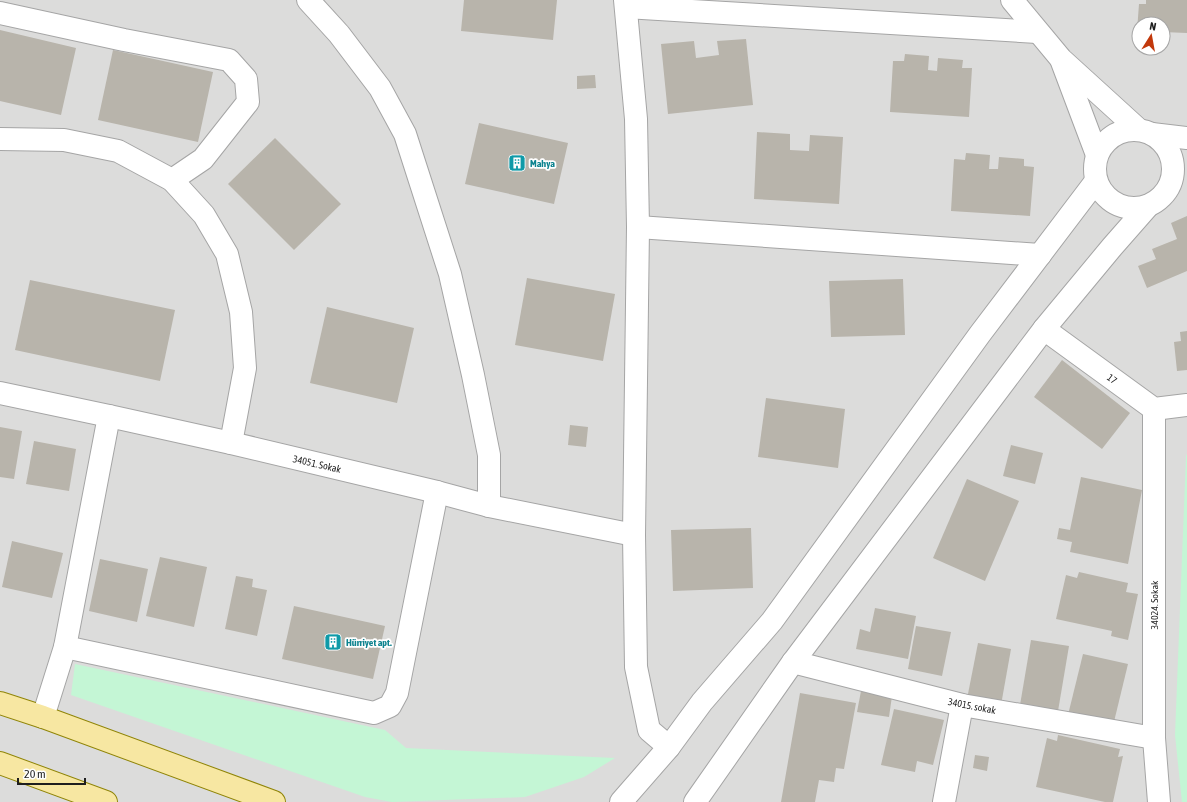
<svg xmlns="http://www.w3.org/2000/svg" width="1187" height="802" font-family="'Asap Condensed',sans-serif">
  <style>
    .residential { fill: #dcdcdb; fill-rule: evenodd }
    .park { fill: #c4f6d5 }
    .building { fill: #b8b4ab }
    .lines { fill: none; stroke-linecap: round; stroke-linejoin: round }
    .minor-casing { stroke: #a5a5a5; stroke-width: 24 }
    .major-casing { stroke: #908508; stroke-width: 24 }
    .minor { stroke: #fff; stroke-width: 22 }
    .major { stroke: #f7e7a2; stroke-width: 22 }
    .labels { text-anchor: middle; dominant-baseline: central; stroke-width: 3.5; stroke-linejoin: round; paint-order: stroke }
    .culture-label { font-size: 10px; font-weight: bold; fill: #0d838f; stroke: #fff; text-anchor: start }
    .street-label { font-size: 10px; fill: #1e1e1e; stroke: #fff }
  </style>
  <rect width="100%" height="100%" fill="#efeee5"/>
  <path class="residential" d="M0,0H1187V802H0ZM1139,24H1163V48H1139Z"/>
  <g class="park">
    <polygon points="1187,454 1187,802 1182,802 1175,735 1186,456"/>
    <polygon points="75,664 385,730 406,748 615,758 584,777 525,797 392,802 365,797 71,695"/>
  </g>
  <g class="building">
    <polygon points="464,0 557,0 553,40 461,31"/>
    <polygon points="1146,0 1187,0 1187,33 1163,32 1163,24 1139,24 1139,31 1137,31 1139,4 1146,4"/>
    <polygon points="0,30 76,48 61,115 0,101"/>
    <polygon points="746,39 753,105 668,114 661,44 694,41 696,58 719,55 717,41"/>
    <polygon points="113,50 213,72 198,142 98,120"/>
    <polygon points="905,54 929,56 928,70 937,71 938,58 963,60 962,68 972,68 969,117 890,112 893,61 904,61"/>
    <polygon points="595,75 596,88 577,89 577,76"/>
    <polygon points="479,123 568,143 554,204 465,184"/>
    <polygon points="757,132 790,134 790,150 809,151 810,135 843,137 839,204 754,199"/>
    <polygon points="275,138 341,204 294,250 228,184"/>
    <polygon points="966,153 990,155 989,169 998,169 999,157 1024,159 1024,166 1034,167 1030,216 951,211 954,159 965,160"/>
    <polygon points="1187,216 1187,271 1147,288 1138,266 1156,259 1152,249 1177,239 1171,223"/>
    <polygon points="527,278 615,294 603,361 515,345"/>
    <polygon points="903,279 905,335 831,337 829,281"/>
    <polygon points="30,280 175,310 160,381 15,350"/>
    <polygon points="327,307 414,328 397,403 310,383"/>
    <polygon points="1187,331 1187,370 1177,371 1174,342 1181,341 1180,332"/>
    <polygon points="1062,360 1130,413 1102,449 1034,397"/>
    <polygon points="766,398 845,409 838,468 758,457"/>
    <polygon points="570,425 588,427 586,447 568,445"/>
    <polygon points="0,427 22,431 14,479 0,477"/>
    <polygon points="34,441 76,449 69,491 26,484"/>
    <polygon points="1011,445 1043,453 1035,484 1003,476"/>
    <polygon points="1081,477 1142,490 1128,564 1070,552 1072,542 1057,539 1059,528 1070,530"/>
    <polygon points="967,479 1019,501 985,581 933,558"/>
    <polygon points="751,528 753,588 673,591 671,530"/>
    <polygon points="12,541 63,553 52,598 2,587"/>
    <polygon points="160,557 207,567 194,627 146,616"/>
    <polygon points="100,559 148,569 137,622 89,611"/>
    <polygon points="1079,572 1128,583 1126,592 1138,594 1128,640 1111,636 1112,631 1056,619 1066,575 1077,578"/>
    <polygon points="236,576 253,579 252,587 267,590 257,636 225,629"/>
    <polygon points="294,606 385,626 373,679 282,659"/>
    <polygon points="875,608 916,616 908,659 856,649 860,629 870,632"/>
    <polygon points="916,626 951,632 942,676 908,669"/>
    <polygon points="1031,640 1069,646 1057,717 1019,711"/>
    <polygon points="978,643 1011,649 1001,705 967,699"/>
    <polygon points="1083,654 1128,664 1112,730 1067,719"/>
    <polygon points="861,691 892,696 889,717 857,712"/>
    <polygon points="800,693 856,703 844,769 836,768 834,782 819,780 815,802 781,802"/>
    <polygon points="894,709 944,720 933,765 917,761 915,772 881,765"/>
    <polygon points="1058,735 1120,749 1118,757 1123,756 1113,802 1105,802 1036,787 1047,738 1057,741"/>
    <polygon points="975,755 989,757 987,771 973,768"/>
  </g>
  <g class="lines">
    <g class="minor-casing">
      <g id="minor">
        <polyline points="308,0 339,34 380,88 405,134 450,274 473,375 489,455 489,506"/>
        <polyline points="625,0 636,119 638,227 634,535 636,667 649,730 669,747"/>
        <polyline points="1012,0 1061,59 1139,130"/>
        <polyline points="626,7 1037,32"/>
        <polyline points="0,13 124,40 229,60 246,79 248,102 203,159 172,180"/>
        <polyline points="1062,62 1097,155"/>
        <circle cx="1134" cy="169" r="39"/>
        <polyline points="1152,134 1187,138"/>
        <polyline points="0,139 64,140 118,151 172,180 204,215 227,254 241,312 245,368 231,443"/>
        <polyline points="638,227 1040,255"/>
        <polyline points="1044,329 1154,409 1187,405"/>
        <polyline points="0,393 109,416 231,443 437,492 489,506 634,535"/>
        <polyline points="1154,409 1154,738 1159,802"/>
        <polyline points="65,647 374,713 390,706 397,693 437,492"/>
        <polyline points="793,662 962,705 1154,738"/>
        <polyline points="43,717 65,647 109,416"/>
        <polyline points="621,802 669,747 702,702 772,621 980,334 1096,181"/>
        <polyline points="695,802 793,662 1044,329 1112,247 1148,206"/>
        <polyline points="944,802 962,705"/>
      </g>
    </g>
    <g class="major-casing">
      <g id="major">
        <polyline points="0,703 43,717 274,802"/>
        <polyline points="0,763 106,802"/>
      </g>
    </g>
    <use href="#minor" class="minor"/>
    <use href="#major" class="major"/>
  </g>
  <defs>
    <g id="building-square" transform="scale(0.9)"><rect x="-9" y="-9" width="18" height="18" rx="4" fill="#0f9aa8" stroke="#fff"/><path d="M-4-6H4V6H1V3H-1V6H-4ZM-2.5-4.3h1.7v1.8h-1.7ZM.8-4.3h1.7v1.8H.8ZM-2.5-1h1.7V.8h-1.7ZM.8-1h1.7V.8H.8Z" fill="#fff"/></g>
  </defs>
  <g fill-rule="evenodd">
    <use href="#building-square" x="517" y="163"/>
    <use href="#building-square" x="333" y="642"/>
  </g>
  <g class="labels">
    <g class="culture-label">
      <text x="530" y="163">Mahya</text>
      <text x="346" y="642">Hürriyet apt.</text>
    </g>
    <g class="street-label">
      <text transform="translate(1112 379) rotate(36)">17</text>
      <text transform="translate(317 464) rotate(13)">34051. Sokak</text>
      <text transform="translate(1154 605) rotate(-90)">34024. Sokak</text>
      <text transform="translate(972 706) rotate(11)">34015. sokak</text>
    </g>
  </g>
  <g transform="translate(1151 36) rotate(11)"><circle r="19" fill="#ffffff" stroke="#a5a5a5"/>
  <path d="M0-3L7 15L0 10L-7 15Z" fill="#c2380b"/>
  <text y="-6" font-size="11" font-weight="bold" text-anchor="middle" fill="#1e1e1e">N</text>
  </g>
  <path d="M18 778v6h67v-6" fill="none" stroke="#1e1e1e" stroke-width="2"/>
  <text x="24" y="778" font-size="12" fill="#1e1e1e" stroke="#ffffff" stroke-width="3" paint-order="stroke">20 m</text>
</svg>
